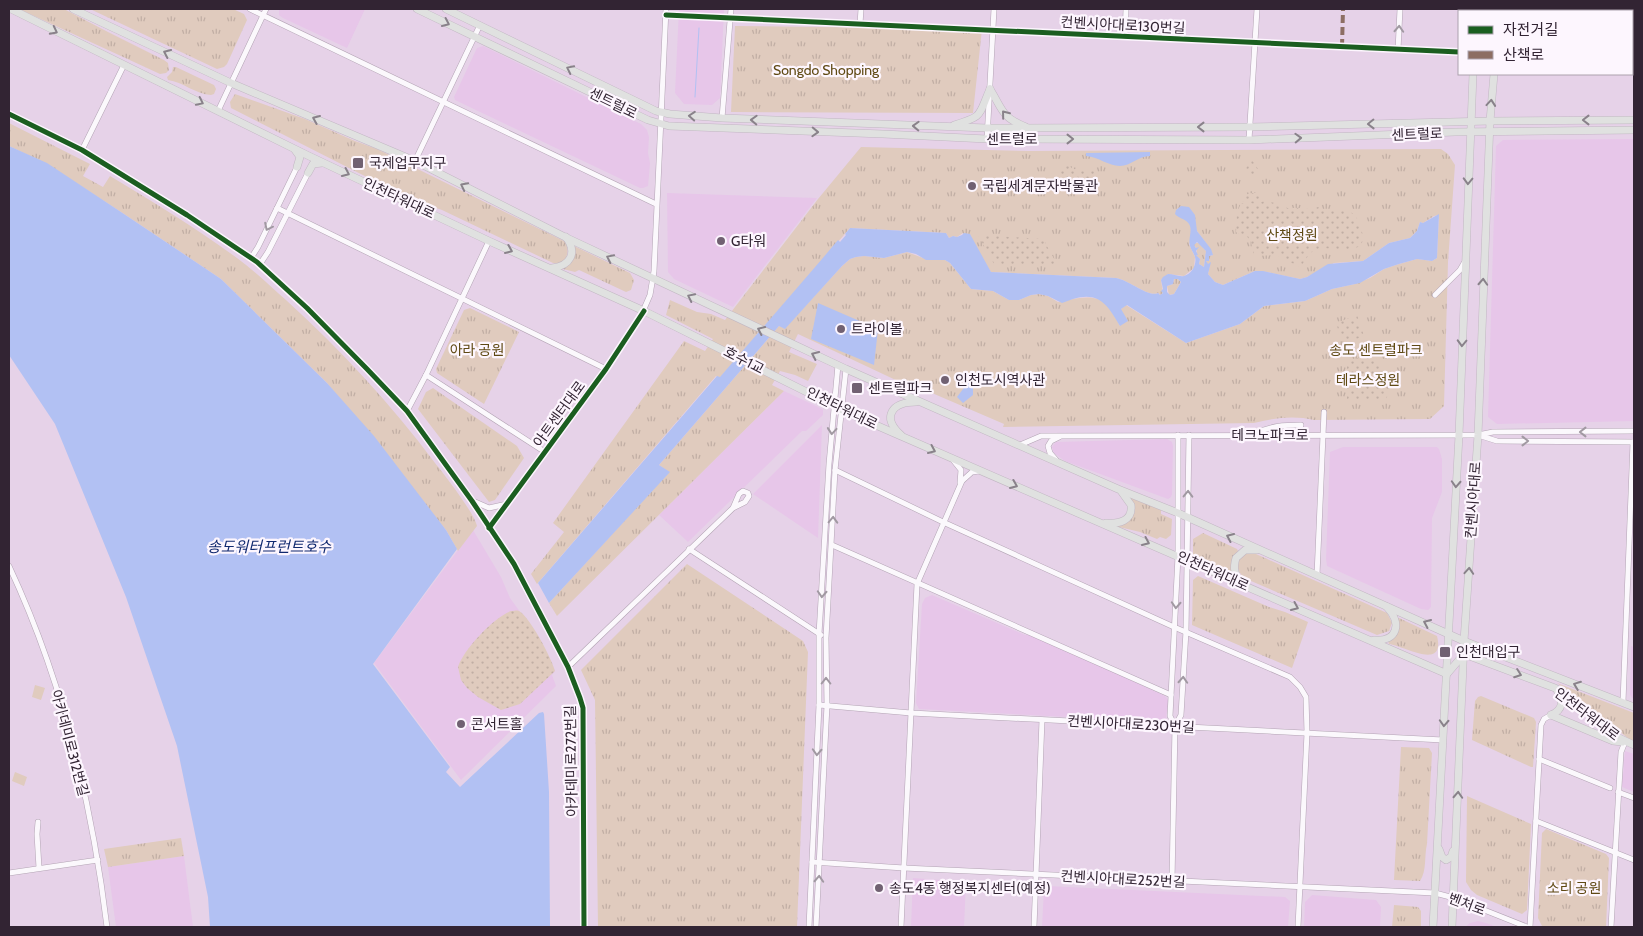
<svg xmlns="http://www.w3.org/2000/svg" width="1643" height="936" font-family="Cabin,'Noto Sans KR',sans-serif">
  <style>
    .built { fill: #e7c6e9 }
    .grass { fill: url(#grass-tufts) }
    .garden { fill: url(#garden-dots) }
    .pitch { fill: #e0cbbe }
    .water { fill: #b2c1f3; fill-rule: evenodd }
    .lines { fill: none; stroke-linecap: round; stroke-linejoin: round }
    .stream { stroke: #b2c1f3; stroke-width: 1 }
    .minor-casing { stroke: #b3a4b4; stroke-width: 6 }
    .major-casing { stroke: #c2b7c3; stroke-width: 8 }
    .minor { stroke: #fbf8fc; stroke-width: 5 }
    .major { stroke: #e0e1e0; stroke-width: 7 }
    .quiet { stroke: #8d6e63; stroke-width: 4; stroke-dasharray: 8 4; stroke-linecap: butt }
    .cycleway-casing { stroke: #fdf6fe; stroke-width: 8 }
    .cycleway { stroke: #1b5e20; stroke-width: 5 }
    .oneway { stroke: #89828a }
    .oneway2 { stroke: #a199a2 }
    .poi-dot { fill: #716172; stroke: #fdf6fe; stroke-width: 2 }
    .labels { text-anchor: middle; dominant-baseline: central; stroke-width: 4.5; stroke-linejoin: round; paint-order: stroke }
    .street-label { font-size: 14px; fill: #322433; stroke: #fdf6fe }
    .park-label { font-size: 14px; fill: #5f4913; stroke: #fdf6fe }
    .poi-label { font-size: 14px; fill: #322433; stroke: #fdf6fe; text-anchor: start }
    .water-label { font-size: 15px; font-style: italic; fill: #10296f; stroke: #fdf6fe }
  </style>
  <defs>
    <pattern id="grass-tufts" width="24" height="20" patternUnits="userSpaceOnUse" patternTransform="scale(1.25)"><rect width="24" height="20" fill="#e0cbbe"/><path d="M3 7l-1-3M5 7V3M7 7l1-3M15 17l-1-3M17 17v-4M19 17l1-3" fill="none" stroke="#c1aea4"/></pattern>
    <pattern id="garden-dots" width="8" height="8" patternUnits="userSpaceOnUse" patternTransform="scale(1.25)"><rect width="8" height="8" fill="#e0cbbe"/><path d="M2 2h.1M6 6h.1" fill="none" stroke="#c1aea4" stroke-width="1.8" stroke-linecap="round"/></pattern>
  </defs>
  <rect width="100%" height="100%" fill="#e6d2e8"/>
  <g class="built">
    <polygon points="279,9 365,9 347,48 283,18 279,15"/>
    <polygon points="679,9 724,9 720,98 712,105 684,104 675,93"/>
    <polygon points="483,46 641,124 647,130 649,137 648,153 650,163 648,186 643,188 640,188 455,100 454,97 477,48"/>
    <polygon points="1634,139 1634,421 1497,424 1488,417 1496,146 1503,140"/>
    <polygon points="667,193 817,198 733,307 674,279 668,272"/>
    <polygon points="784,391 818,407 823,410 823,415 806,431 802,431 688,542 659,515"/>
    <polygon points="822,425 818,538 753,494"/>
    <polygon points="1167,439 1172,442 1173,446 1172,494 1171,497 1168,499 1065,461 1054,453 1052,447 1056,442"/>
    <polygon points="1343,447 1437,447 1439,449 1442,459 1442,492 1432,518 1431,607 1428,610 1421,609 1327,566 1326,559 1330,452"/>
    <polygon points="473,530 501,577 510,598 537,635 553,666 555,671 552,675 556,686 461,780 374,663"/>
    <polygon points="932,595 1025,635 1034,635 1165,696 1168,700 1166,720 1164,722 919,709 916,703 922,604 925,598"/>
    <polygon points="1631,646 1634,647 1634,700 1630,695"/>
    <polygon points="1625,751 1634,754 1634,792 1622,787"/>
    <polygon points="184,856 193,927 116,927 108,867"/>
    <polygon points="913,878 966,882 964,927 911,927"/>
    <polygon points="1047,886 1285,897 1290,901 1288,927 1042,927 1044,889"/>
    <polygon points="1312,895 1376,900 1381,907 1380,927 1304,927 1305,902"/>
    <polygon points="1478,921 1486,923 1497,927 1465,927 1470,923"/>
  </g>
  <g class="grass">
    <polygon points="19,9 64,9 108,32 164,60 168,63 169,70 166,73 160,74"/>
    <polygon points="90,9 233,9 244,14 247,20 227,64 224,67 217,69"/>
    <polygon points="735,26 982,29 973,113 731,112"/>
    <path d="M173,67H176L214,85L216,89L214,94L211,95C195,94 183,82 168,80L167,77L172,72Z"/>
    <path d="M235,94L305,119L355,141L377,149L564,241C572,250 566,266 553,263L442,210L410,199L231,108L230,102Z"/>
    <path d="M9,123L90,164L83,176L103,187L110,176C153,202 196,228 237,258C255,271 270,286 286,300C341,350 391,404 435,463C444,474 475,514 477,526L458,551L446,530L327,383L221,279L124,214L47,164L9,146Z"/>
    <path d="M861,147L1029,151L1441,149L1448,154L1455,165L1448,262L1444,406L1430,419L1314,420C1294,415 1273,418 1254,423L1003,427L1004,424L918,387L902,383L798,334L789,352L817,364L808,381L795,375L780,371L772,385L784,391L557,616L549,603L669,472L659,465L779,326L785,328L842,266L850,259L856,257L864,256L884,258L907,252L923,258L945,260L950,263L971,289L993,291L1009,300H1019L1031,295L1039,294L1048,296L1058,302C1073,299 1096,292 1108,305C1113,311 1116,319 1120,326L1121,309L1126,305L1186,343L1240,324L1264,306L1305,301L1332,289L1355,284L1370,278L1384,269L1399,264L1417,259L1432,261L1437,258L1439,215L1434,216L1423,223L1420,222L1417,231L1410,238L1389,243L1363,261L1334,263L1307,277L1300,279L1267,272L1255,271L1223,285L1215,282L1208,274L1210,264H1207L1206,261H1209V256L1213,255L1206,243L1197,231L1189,244L1195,257L1194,268L1184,276L1168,274L1161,280L1163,293L1160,295L1158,293C1149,298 1129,280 1116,278L991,272L963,233L957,237L953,236L949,238L946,233L850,228L720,378L716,376L537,584L531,574L564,532L553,523L684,341L705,351L713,339L666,315L670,300L697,312L711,314L725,320L818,199Z"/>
    <polygon points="1196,243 1199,243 1206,251 1204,267 1199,264 1200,259 1196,256 1197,249 1194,245"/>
    <polygon points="574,246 630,273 634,280 631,290 626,292 579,270 575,272 563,269"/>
    <polygon points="1174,279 1178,279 1181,282 1174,294 1169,295 1167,286 1173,284"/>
    <polygon points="470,308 519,332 484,404 437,373 436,369 464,310"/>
    <polygon points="433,388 517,446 524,458 495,500 489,502 418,409 426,392"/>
    <polygon points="1128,495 1161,509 1161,514 1172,519 1171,535 1166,539 1160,537 1157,539 1140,532 1115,526 1122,525 1131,518"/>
    <polygon points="1203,533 1237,549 1238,551 1234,558 1231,571 1227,571 1193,555 1193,539"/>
    <path d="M1245,553L1256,554L1387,613L1392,623L1389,631L1377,635L1244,578C1236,569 1234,562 1245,553Z"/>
    <polygon points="687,564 803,641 808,652 797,927 598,927 595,700 581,670"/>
    <polygon points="1198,576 1269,607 1285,612 1308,622 1292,668 1192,625 1193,580"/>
    <path d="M1399,618L1437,636C1446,672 1402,645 1389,644L1388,641L1397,619Z"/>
    <polygon points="1557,683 1634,713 1634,741 1629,739"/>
    <polygon points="1481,696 1534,718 1536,722 1533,767 1531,767 1472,740 1475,701 1478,697"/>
    <path d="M1401,747L1429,748L1432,753L1427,844C1424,857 1427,870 1420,881L1394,880Z"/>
    <polygon points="1467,796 1531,824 1527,910 1522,914 1477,895 1471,890 1466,882"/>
    <polygon points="1546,829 1606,854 1609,858 1606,927 1547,927 1542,926 1538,918 1542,833"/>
    <polygon points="181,838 184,856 108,867 104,849"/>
    <polygon points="1394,905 1418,907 1421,911 1421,927 1392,927"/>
  </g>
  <g class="garden">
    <polygon points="1252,160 1260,172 1258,174 1245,174 1244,171"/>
    <polygon points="1063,165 1068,165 1073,169 1093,170 1097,174 1097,182 1093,186 1088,187 1084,184 1077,176 1063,178 1059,172 1060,168"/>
    <polygon points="1251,193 1258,193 1262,199 1255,204 1242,201 1242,196"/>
    <path d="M1264,201L1275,203L1290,209C1298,205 1307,212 1318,207C1328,213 1342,205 1352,213C1356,216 1359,221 1360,226C1375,263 1328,243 1315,250C1308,253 1305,262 1300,267L1276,255L1254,256L1251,242L1246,235H1240L1236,232L1237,213L1241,203L1252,206Z"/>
    <polygon points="978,235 1043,239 1058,266 994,264"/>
    <polygon points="1357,315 1364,336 1343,344 1336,323"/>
    <polygon points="1372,353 1394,381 1386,399 1354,401 1354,399 1347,399 1347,362"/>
    <path d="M511,611C515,611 516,610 519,611C530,617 552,659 555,671L520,704L501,710L478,697L467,688L461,680L458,667C463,650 494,617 511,611Z"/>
  </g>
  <g class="pitch">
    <polygon points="35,685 45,688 41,700 32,697"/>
    <polygon points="15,772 27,777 24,786 12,781"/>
  </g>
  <g class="water">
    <polygon points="9,146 47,163 124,214 221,279 327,383 374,436 446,530 457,549 373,664 450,767 446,772 460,787 539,713 543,712 544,714 549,792 550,927 210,927 208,897 177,746 126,597 55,424 9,355"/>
    <path d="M1150,152V156C1138,156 1131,166 1120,166C1108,166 1099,157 1086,156V153Z"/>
    <path d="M1181,206L1189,207L1195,215L1197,231L1211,249L1213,255L1209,256V261H1206L1208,264L1211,262L1208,274L1215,282L1223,285L1255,271H1263L1300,279L1307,277L1328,264L1363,261L1389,243L1410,238L1417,231L1420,222L1423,223L1439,214L1437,258L1432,261L1417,259L1399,264L1384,269L1360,283L1332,289L1305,301L1264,306L1240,324L1186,343L1127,305L1121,309L1128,321L1120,326C1108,306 1100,291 1073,299C1069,300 1066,302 1062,303L1048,296L1039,294L1031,295L1019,300H1009L993,291L971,289L950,263L945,260H926L916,254L907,252L884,258L864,256L856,257L850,259L842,266L785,329L779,326L659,465L670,472L549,603L538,583L717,376L720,377L822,259L838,240L840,242L846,235L845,234L850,228L946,233L949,238L953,236L957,237L962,235L964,233L970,234L991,272L1116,278C1129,280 1149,298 1158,293L1160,295L1163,293L1161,291L1163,289L1161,280L1163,277L1168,274C1173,274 1179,277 1184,276C1192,274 1197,264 1195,257C1194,253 1191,250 1190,246C1188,239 1192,232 1190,226C1188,219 1179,219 1175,214L1176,210ZM1197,242L1206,251L1204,267L1199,264L1200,259L1196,255H1198L1196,251L1199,247L1196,248L1194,245ZM1174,279H1178L1181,282L1174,294L1170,295L1167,292V286L1173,284Z"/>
    <polygon points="818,303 878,329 874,365 811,339"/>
    <polygon points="975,373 978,375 978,379 973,386 973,395 963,403 957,397"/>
  </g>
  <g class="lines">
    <polyline class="stream" points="695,97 699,28"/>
    <g class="minor-casing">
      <g id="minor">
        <polyline points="250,9 656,204"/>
        <polyline points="666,15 1459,52"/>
        <polyline points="860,24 861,9"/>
        <polyline points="1125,37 1126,9"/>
        <polyline points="1398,50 1400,9"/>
        <polyline points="218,111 266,9"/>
        <polyline points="9,114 82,150 187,215 257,262 307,308 367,369 407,411 472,501 514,564 568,667 580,698 583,708 584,927"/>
        <polyline points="722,118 731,9"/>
        <polyline points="987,139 994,9"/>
        <polyline points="1249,140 1257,9"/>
        <polyline points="82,150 124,65"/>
        <polyline points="415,161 480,25"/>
        <polyline points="277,208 606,369"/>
        <polyline points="251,258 258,247 297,167"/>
        <polyline points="260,264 268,252 308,173"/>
        <polyline points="1435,295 1460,270 1464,263"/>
        <polyline points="426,375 545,452"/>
        <polyline points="407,411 426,375 489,241"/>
        <path d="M1254,434C1270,426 1284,425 1301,425"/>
        <polyline points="1478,435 1497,441 1634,442"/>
        <polyline points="1020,445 1041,436 1046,436 1478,435 1493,432 1634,431"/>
        <polyline points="953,460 961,470 960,483"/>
        <polyline points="1056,460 1050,453 1048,446 1051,441 1059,437"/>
        <polyline points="835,470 943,522 1174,627 1290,677 1300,687 1306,697 1307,733 1298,927"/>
        <polyline points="473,501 489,508 507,504"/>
        <polyline points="489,528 606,369 640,318 650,295 654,271 666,9"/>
        <polyline points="832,545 1171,695"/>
        <polyline points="689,549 821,635"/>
        <path d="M9,566C62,679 92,803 107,927"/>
        <polyline points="1317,575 1324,412"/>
        <polyline points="568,667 733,508 739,494 743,491 748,493 749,496 745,502 733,508"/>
        <polyline points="1623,702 1633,442"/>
        <polyline points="819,705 911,713 1443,740"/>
        <polyline points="1175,726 1181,715 1186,631 1189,435"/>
        <polyline points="1539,759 1610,788"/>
        <polyline points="1618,792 1634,798"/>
        <polyline points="1536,821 1634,860"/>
        <polyline points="38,822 37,834 39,868"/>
        <polyline points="812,862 904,868 1435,893 1454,898 1527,927"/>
        <polyline points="9,873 98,860"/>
        <polyline points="1172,881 1175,726 1170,716 1178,556 1178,435"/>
        <polyline points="809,927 819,705 819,634 829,464 838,365"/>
        <polyline points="816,927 827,705 826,638 835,470 846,369"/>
        <polyline points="901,927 917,584 962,481 972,472 979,471"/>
        <polyline points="1034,927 1042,720"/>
        <polyline points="1530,927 1541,725 1544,719 1551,715"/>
        <polyline points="1611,927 1621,752 1625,742"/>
      </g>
    </g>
    <g class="major-casing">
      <g id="major">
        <polyline points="11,9 309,156 489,241 644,311 855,416 1447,674 1464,654 1555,688 1565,694 1617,737 1634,745"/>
        <polyline points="73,9 231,83 415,161 565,237 846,369 1118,489 1178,513 1464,641 1634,707"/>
        <polyline points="417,9 648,120 669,126 883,134 987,139 1249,140 1455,132 1634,130"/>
        <polyline points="446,9 656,111 670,114 722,118 987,128 1250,127 1490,121 1634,120"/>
        <polyline points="1476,11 1477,9"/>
        <polyline points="1497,11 1497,9"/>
        <path d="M990,89C1003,110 1001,117 1026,127"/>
        <path d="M954,125C984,116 978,116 990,89"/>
        <polyline points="295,150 300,157 297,167"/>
        <polyline points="308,173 313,164 322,163"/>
        <path d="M552,268C570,266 578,253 566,237"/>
        <path d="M901,435C881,417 892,402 916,402"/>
        <path d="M1106,523C1119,524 1133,521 1131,505L1121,491"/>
        <path d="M1242,583C1234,575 1233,568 1236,558L1245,550H1257"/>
        <path d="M1374,640C1398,642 1402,623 1387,607"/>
        <polyline points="1551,715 1613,741 1622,742"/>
        <path d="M1551,715C1563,710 1564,701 1557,690"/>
        <polyline points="1439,849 1442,857 1446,860 1451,857 1453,851"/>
        <polyline points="1433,927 1459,435 1473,74"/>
        <polyline points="1452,927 1464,641 1478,435 1490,121 1494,74"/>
      </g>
    </g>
    <use href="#minor" class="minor"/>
    <use href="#major" class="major"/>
    <polyline class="quiet" points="1342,47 1343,9"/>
    <g class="cycleway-casing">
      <g id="cycleway">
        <polyline points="666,15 1459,52"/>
        <polyline points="9,114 82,150 187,215 257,262 307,308 367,369 407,411 472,501 514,564 568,667 580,698 583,708 584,927"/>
        <polyline points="489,528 606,369 644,311"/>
      </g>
    </g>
    <use href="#cycleway" class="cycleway"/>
  </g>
  <defs><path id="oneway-chevron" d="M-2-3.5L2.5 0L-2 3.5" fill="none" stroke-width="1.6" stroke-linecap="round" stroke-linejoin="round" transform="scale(1.25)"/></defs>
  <g class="oneway">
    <use href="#oneway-chevron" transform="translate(446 23) rotate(25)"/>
    <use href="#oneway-chevron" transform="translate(54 31) rotate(27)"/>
    <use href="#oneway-chevron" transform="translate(167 53) rotate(-155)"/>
    <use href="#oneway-chevron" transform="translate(570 69) rotate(-154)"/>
    <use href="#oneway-chevron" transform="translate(200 102) rotate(26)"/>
    <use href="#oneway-chevron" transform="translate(1491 103) rotate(-85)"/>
    <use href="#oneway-chevron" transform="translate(1005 114) rotate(-129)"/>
    <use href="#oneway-chevron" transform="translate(692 116) rotate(-176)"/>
    <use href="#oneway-chevron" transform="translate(316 119) rotate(-157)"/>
    <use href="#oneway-chevron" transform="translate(754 120) rotate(-178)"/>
    <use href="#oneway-chevron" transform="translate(1586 120) rotate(180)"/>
    <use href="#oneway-chevron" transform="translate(1371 124) rotate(179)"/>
    <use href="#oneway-chevron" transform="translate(916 126) rotate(-178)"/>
    <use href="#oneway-chevron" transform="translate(1201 127) rotate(180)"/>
    <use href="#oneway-chevron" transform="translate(815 132) rotate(2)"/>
    <use href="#oneway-chevron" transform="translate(1298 138) rotate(-2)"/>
    <use href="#oneway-chevron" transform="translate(1070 139)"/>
    <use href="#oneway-chevron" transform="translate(346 173) rotate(25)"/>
    <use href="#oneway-chevron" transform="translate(1468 181) rotate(92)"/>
    <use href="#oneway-chevron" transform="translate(464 186) rotate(-153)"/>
    <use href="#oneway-chevron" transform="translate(509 250) rotate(23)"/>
    <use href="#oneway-chevron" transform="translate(610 258) rotate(-154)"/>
    <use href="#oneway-chevron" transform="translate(1483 282) rotate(-87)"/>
    <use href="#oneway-chevron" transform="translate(691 297) rotate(-154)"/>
    <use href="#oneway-chevron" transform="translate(761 330) rotate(-155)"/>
    <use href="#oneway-chevron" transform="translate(1462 343) rotate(92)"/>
    <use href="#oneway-chevron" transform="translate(815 355) rotate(-155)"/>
    <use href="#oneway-chevron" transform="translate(932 450) rotate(24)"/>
    <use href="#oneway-chevron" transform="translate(1456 484) rotate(93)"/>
    <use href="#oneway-chevron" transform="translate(1014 485) rotate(23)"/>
    <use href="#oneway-chevron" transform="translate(1230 537) rotate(-156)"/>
    <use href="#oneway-chevron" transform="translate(1146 542) rotate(24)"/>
    <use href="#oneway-chevron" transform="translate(1469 571) rotate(-86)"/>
    <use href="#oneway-chevron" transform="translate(1295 607) rotate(24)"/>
    <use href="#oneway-chevron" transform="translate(1427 623) rotate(-156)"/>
    <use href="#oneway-chevron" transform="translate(1518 674) rotate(20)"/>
    <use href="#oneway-chevron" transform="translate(1577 685) rotate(-159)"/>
    <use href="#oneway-chevron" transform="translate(1444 723) rotate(93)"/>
    <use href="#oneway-chevron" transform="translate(1458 795) rotate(-87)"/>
  </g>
  <g class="oneway2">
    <use href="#oneway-chevron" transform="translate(1399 29) rotate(-87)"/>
    <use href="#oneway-chevron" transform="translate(268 227) rotate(116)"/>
    <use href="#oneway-chevron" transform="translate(832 431) rotate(95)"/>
    <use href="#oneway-chevron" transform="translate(1583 432) rotate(180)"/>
    <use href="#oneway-chevron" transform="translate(1525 441)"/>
    <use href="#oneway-chevron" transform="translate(1188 494) rotate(-89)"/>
    <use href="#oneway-chevron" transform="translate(833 520) rotate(-88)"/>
    <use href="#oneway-chevron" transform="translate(822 594) rotate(93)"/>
    <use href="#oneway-chevron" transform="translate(1176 605) rotate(93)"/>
    <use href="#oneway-chevron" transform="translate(1183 680) rotate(-87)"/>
    <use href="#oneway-chevron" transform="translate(826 681) rotate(-90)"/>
    <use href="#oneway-chevron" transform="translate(817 752) rotate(93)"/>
    <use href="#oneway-chevron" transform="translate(819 879) rotate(-87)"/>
  </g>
  <g class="poi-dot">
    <rect x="352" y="157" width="12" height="12" rx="2.5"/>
    <circle cx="972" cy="186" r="5"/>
    <circle cx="721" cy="241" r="5"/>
    <circle cx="841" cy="329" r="5"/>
    <circle cx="945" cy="380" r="5"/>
    <rect x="851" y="382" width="12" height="12" rx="2.5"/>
    <rect x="1439" y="646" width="12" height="12" rx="2.5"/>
    <circle cx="461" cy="724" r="5"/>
    <circle cx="879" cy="888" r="5"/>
  </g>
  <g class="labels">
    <g class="street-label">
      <text transform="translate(1123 25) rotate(3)">컨벤시아대로130번길</text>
      <text transform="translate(613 103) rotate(26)">센트럴로</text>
      <text transform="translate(1417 134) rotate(-2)">센트럴로</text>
      <text x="1012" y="139">센트럴로</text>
      <text transform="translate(399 198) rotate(25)">인천타워대로</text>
      <text transform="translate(744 360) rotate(27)">호수1교</text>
      <text transform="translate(842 408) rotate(26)">인천타워대로</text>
      <text transform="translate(559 414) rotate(-54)">아트센터대로</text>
      <text x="1270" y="435">테크노파크로</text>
      <text transform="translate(1473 500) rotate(-86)">컨벤시아대로</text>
      <text transform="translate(1213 571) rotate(24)">인천타워대로</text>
      <text transform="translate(1587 714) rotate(37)">인천타워대로</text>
      <text transform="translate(1131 724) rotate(3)">컨벤시아대로230번길</text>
      <text transform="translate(70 743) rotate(75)">아카데미로312번길</text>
      <text transform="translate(571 761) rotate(-91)">아카데미로272번길</text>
      <text transform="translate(1123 879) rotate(3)">컨벤시아대로252번길</text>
      <text transform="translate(1467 904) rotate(20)">벤처로</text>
    </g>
    <g class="park-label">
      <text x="826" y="70">Songdo Shopping</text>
      <text x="1292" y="235">산책정원</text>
      <text x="477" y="350">아라 공원</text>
      <text x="1376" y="350">송도 센트럴파크</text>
      <text x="1368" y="380">테라스정원</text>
      <text x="1574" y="888">소리 공원</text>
    </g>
    <g class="poi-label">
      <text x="369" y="163">국제업무지구</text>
      <text x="982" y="186">국립세계문자박물관</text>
      <text x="731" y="241">G타워</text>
      <text x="851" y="329">트라이볼</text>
      <text x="955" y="380">인천도시역사관</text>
      <text x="868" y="388">센트럴파크</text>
      <text x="1456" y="652">인천대입구</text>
      <text x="471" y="724">콘서트홀</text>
      <text x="889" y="888">송도4동 행정복지센터(예정)</text>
    </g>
    <g class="water-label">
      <text x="269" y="547">송도워터프런트호수</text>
    </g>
  </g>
  <rect width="1643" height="936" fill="none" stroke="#322433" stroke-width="20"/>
  <rect x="1458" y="10" width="175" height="65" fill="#fdf6fe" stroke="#aca2ad"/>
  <rect x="1468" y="26" width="25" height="8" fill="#1b5e20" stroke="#aca2ad"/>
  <text x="1503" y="35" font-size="15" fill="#322433">자전거길</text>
  <rect x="1468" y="51" width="25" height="8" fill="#8d6e63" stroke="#aca2ad"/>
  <text x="1503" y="60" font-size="15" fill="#322433">산책로</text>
</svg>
